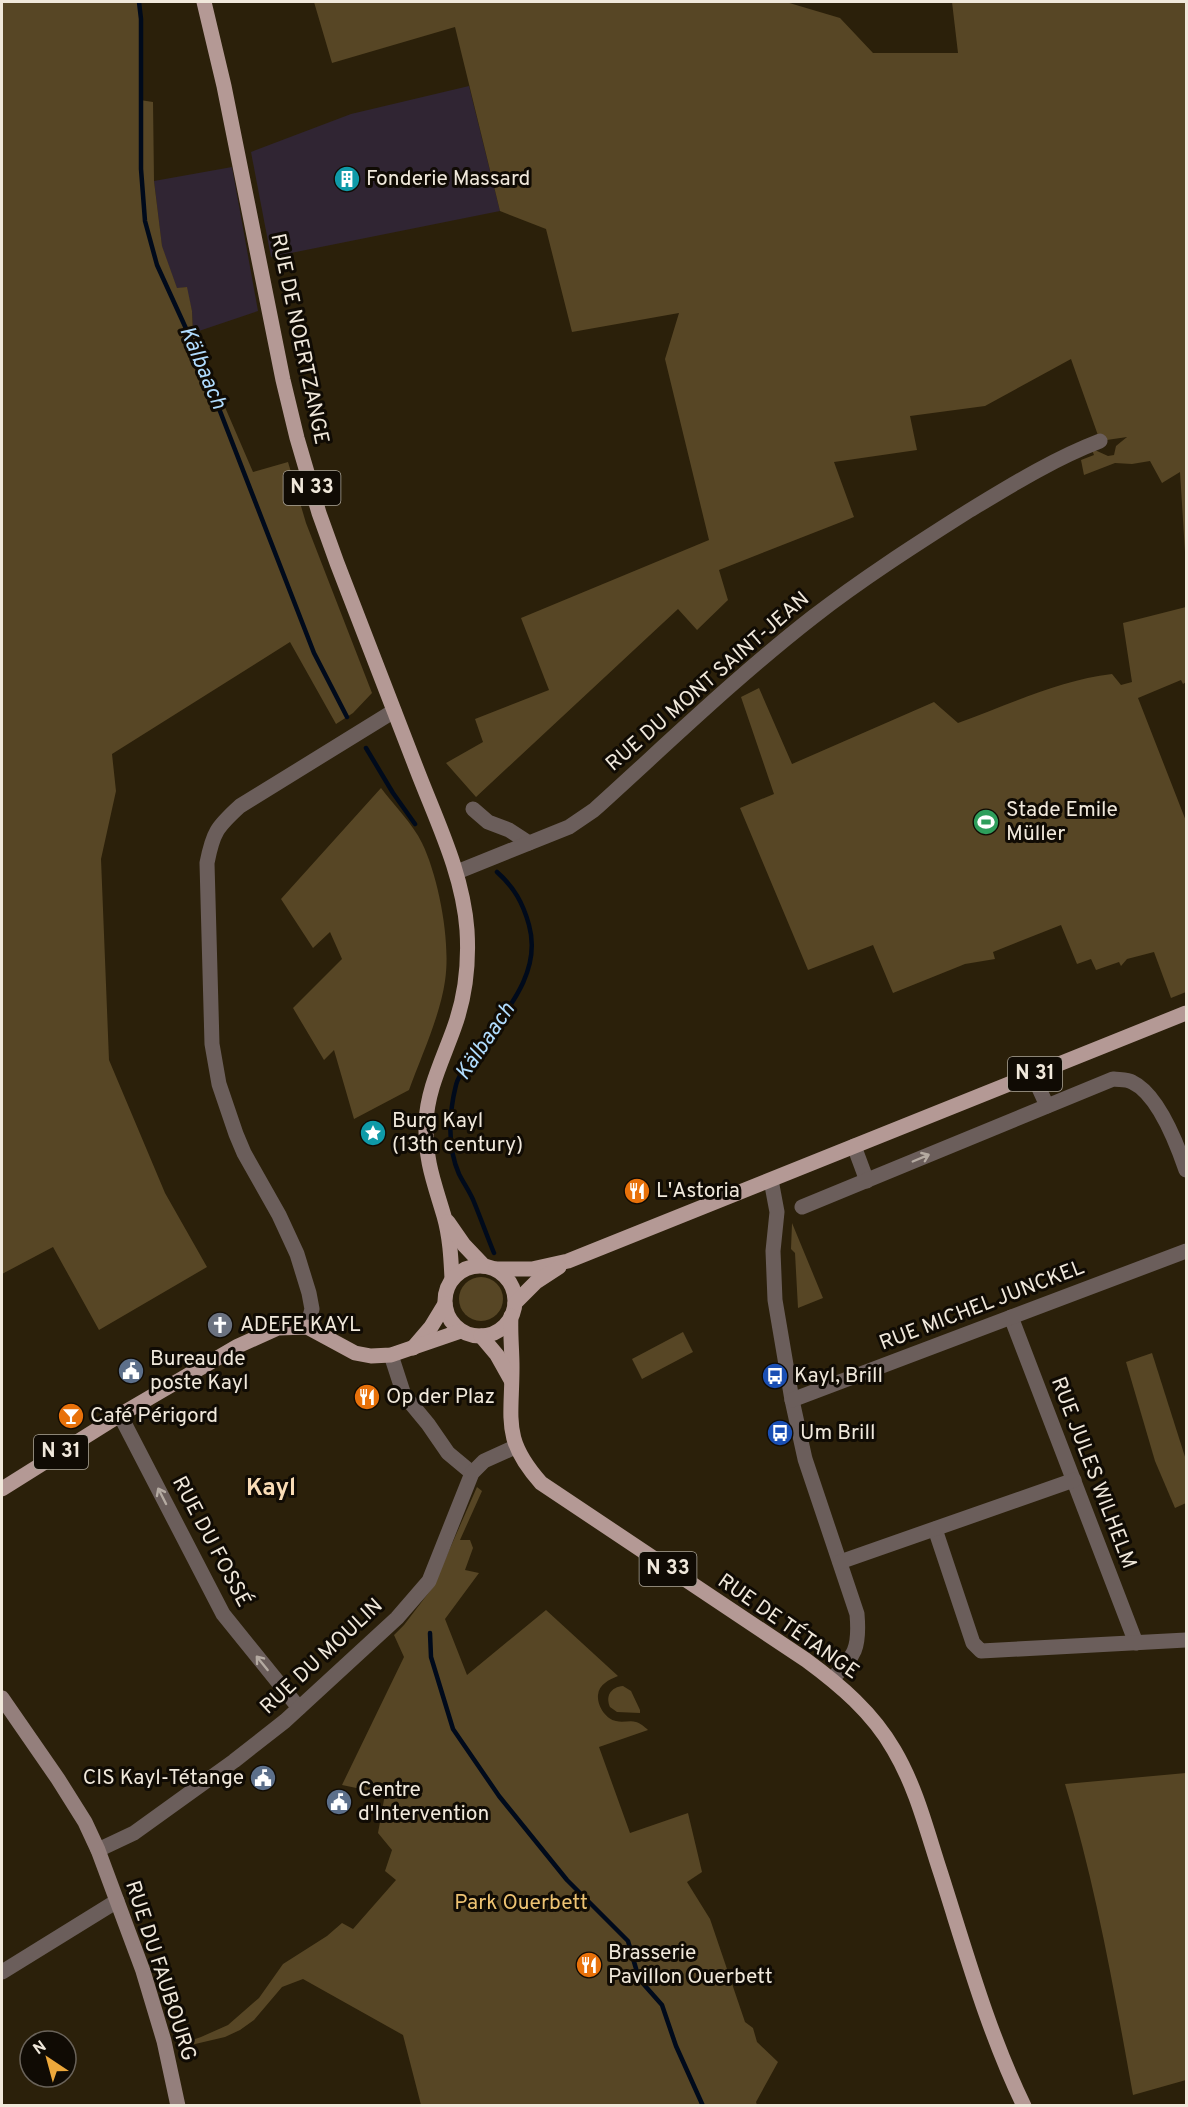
<svg xmlns="http://www.w3.org/2000/svg" width="1188" height="2107" font-family="Overpass,sans-serif">
  <style>
    .commercial { fill: #302533 }
    .green { fill: #574625 }
    .lines { fill: none; stroke-linecap: round; stroke-linejoin: round }
    .stream { stroke: #000a1b; stroke-width: 4.5 }
    .street { stroke: #6b5e5b; stroke-width: 15 }
    .secondary { stroke: #947f7c; stroke-width: 15 }
    .primary { stroke: #b49995; stroke-width: 15 }
    .oneway { stroke: #b4aaa1 }
    .labels { text-anchor: middle; dominant-baseline: central; stroke-width: 6; stroke-linejoin: round; paint-order: stroke }
    .shield { fill: #100b04; stroke: #ada69a; stroke-width: 1.5 }
    .shield-label { font-size: 20px; font-weight: bold; fill: #f0e8db }
    .poi-label { font-size: 21px; fill: #f0e8db; stroke: #100b04; text-anchor: start }
    .street-label { font-size: 21px; fill: #f0e8db; stroke: #100b04 }
    .park-label { font-size: 21px; fill: #eec373; stroke: #100b04 }
    .water-label { font-size: 22px; font-style: italic; fill: #b0dcfe; stroke: #100b04 }
    .quarter-label { font-size: 24px; font-weight: bold; fill: #f9dcb6; stroke: #100b04 }
  </style>
  <rect width="100%" height="100%" fill="#2b200a"/>
  <g class="commercial">
    <polygon points="469,86 500,211 271,257 251,152 351,114"/>
    <polygon points="232,167 258,311 193,333 192,311 186,287 177,289 162,247 154,181"/>
  </g>
  <g class="green">
    <polygon points="2,2 139,2 141,19 140,100 153,102 154,181 162,246 177,288 187,287 192,311 193,333 253,472 288,462 306,523 372,693 353,713 336,724 290,642 112,754 116,791 101,859 109,1060 165,1193 207,1267 99,1330 53,1247 2,1274"/>
    <polygon points="314,2 786,2 840,18 873,53 958,53 952,2 1186,2 1186,568 1180,472 1162,483 1150,461 1132,464 1115,463 1084,475 1081,460 1094,455 1092,450 1097,451 1108,456 1114,455 1116,446 1127,437 1100,441 1071,359 985,406 910,416 917,450 834,462 854,517 719,570 728,600 697,630 678,609 476,797 446,763 483,742 475,719 549,690 521,618 709,540 665,359 679,313 572,332 546,229 500,211 455,27 332,63"/>
    <path d="M1186,607V682L1183,684L1181,680L1138,698L1186,821V992L1171,998L1154,952L1127,959L1121,966L1119,962L1096,970L1091,959L1077,964L1061,925L993,952L995,959L965,964L893,993L873,945L808,970L740,808L774,794L741,697L759,688L792,764L934,702L958,723C1008,705 1059,680 1112,674L1121,685L1132,682L1123,623Z"/>
    <path d="M381,788C393,804 413,824 422,843C439,878 451,943 445,981C440,1016 421,1057 409,1090L354,1119L334,1050L324,1060L293,1008L342,959L330,932L313,948L281,899Z"/>
    <polygon points="792,1223 823,1298 798,1308 795,1253 791,1249"/>
    <circle cx="481" cy="1299" r="22"/>
    <polygon points="683,1332 693,1352 642,1379 632,1359"/>
    <polygon points="1152,1353 1186,1460 1186,1503 1175,1508 1155,1461 1126,1362"/>
    <path d="M477,1487L482,1491L460,1540H470L473,1548L465,1570L479,1573L445,1619L467,1675L546,1610L618,1676C609,1680 599,1684 598,1695C597,1706 606,1719 616,1721C623,1723 630,1720 636,1722C640,1723 645,1727 648,1730L599,1747L630,1833L688,1813L702,1872L687,1882L710,1919L745,2022L753,2028L757,2042L778,2062L756,2102L757,2105H421L403,2035L303,1979L282,1987L254,2020L240,2030L225,2037L178,2048V2045L201,2037L228,2025L259,1998L283,1964L327,1936L342,1923L353,1929L396,1880L385,1871L392,1850L378,1833L385,1794L342,1785L404,1657L394,1635L404,1625L433,1587Z"/>
    <path d="M623,1686L631,1691L640,1710V1713L617,1712L610,1707C605,1696 611,1687 623,1686Z"/>
    <path d="M1186,1773V2080L1133,2095C1114,1990 1096,1886 1065,1784Z"/>
  </g>
  <g class="lines">
    <g class="stream">
      <polyline points="139,2 141,19 141,169 145,221 157,265 199,357 314,653 347,717"/>
      <polyline points="366,748 393,793 415,824"/>
      <path d="M494,1253C487,1236 481,1219 474,1202C470,1192 464,1184 459,1174C447,1147 449,1113 456,1085C458,1076 465,1068 470,1061C496,1020 544,979 529,925C523,903 514,887 497,872"/>
      <polyline points="430,1633 431,1657 453,1729 499,1796 567,1880 628,1941 639,1979 662,2005 676,2046 703,2106"/>
    </g>
    <g class="street">
      <polyline points="473,809 488,822 509,830 529,843"/>
      <path d="M457,872L569,827L594,810C666,745 736,677 813,617C862,579 915,545 967,512C1010,486 1053,459 1100,441"/>
      <polyline points="1033,1075 1047,1106"/>
      <polyline points="854,1146 867,1181"/>
      <path d="M771,1180L777,1212L773,1251L775,1300L792,1400L805,1459L857,1614C860,1649 855,1655 832,1679"/>
      <path d="M802,1207L1113,1079C1119,1080 1127,1079 1132,1082C1158,1094 1177,1144 1186,1170"/>
      <polyline points="1011,1317 1136,1643"/>
      <path d="M307,1327L312,1309L309,1293L297,1254L279,1215L244,1153L236,1134L219,1084L212,1044L207,863C213,832 217,827 240,806L394,711"/>
      <polyline points="391,1355 404,1395 428,1424 448,1453 472,1473"/>
      <polyline points="792,1400 1186,1251"/>
      <polyline points="120,1415 223,1614 299,1708"/>
      <polyline points="935,1529 973,1643 981,1651 1186,1640"/>
      <polyline points="840,1562 1074,1480"/>
      <polyline points="98,1850 134,1833 234,1761 285,1721 397,1618 429,1581 472,1473 484,1461 515,1447"/>
      <polyline points="2,1972 117,1901"/>
    </g>
    <polyline class="secondary" points="2,1698 58,1779 85,1822 98,1850 143,1971 164,2041 178,2106"/>
    <g class="primary">
      <path d="M204,2L224,86L283,380L297,438L319,513L337,563C363,632 390,701 417,770C437,822 463,874 467,930C469,962 465,998 454,1028C443,1059 427,1090 426,1123C425,1161 434,1182 444,1216C450,1237 451,1258 452,1279"/>
      <polyline points="448,1222 464,1245 484,1266"/>
      <circle cx="480" cy="1301" r="35"/>
      <polyline points="496,1269 532,1269 568,1261 1186,1013"/>
      <polyline points="515,1303 536,1282 559,1267"/>
      <path d="M511,1316C510,1333 512,1349 512,1367C512,1421 502,1439 541,1483L806,1660C840,1685 873,1713 894,1750C917,1789 927,1832 941,1874C966,1952 988,2032 1024,2106"/>
      <polyline points="481,1336 497,1355 511,1380"/>
      <polyline points="413,1348 431,1327 445,1304"/>
      <polyline points="2,1489 120,1415 238,1346 278,1328 307,1327 355,1353 371,1356 391,1355 461,1331"/>
    </g>
  </g>
  <defs><path id="oneway-shaft" d="M-6 0H5M1.5-3L5.5 0L1.5 3" fill="none" stroke-width="1.6" stroke-linecap="round" stroke-linejoin="round" transform="scale(1.5)"/></defs>
  <g class="oneway">
    <use href="#oneway-shaft" transform="translate(921 1158) rotate(-23)"/>
    <use href="#oneway-shaft" transform="translate(162 1496) rotate(-117)"/>
    <use href="#oneway-shaft" transform="translate(262 1663) rotate(-129)"/>
  </g>
  <defs>
    <g id="building-disc" transform="scale(1.35)"><circle r="9.5" fill="#0f9aa8" stroke="#100b04"/><path d="M-4-6H4V6H1V3H-1V6H-4ZM-2.5-4.3h1.7v1.8h-1.7ZM.8-4.3h1.7v1.8H.8ZM-2.5-1h1.7V.8h-1.7ZM.8-1h1.7V.8H.8Z" fill="#fff"/></g>
    <g id="stadium-disc" transform="scale(1.35)"><circle r="9.5" fill="#2e9e5b" stroke="#100b04"/><path d="M0-5a6.5 5 0 1 0 0 10a6.5 5 0 1 0 0-10ZM-3.5-1.8h7v3.6h-7Z" fill="#fff"/></g>
    <g id="sight-disc" transform="scale(1.35)"><circle r="9.5" fill="#0f9aa8" stroke="#100b04"/><path d="M0-6L1.8-2.2L6-1.7L2.9 1.2L3.7 5.4L0 3.3L-3.7 5.4L-2.9 1.2L-6-1.7L-1.8-2.2Z" fill="#fff"/></g>
    <g id="restaurant-disc" transform="scale(1.35)"><circle r="9.5" fill="#e8710a" stroke="#100b04"/><path d="M-5-6h1v4h1v-4h1v4h1v-4h1v5L-1.5 .5V6h-2V.5L-5-1ZM5-6V6H3V1.5H1.5Q1.5-4 5-6Z" fill="#fff"/></g>
    <g id="church-disc" transform="scale(1.35)"><circle r="9.5" fill="#6b7280" stroke="#100b04"/><path d="M-1.2-6h2.4v3.5h3.3v2.4h-3.3V6h-2.4V-.1h-3.3v-2.4h3.3Z" fill="#fff"/></g>
    <g id="civic-disc" transform="scale(1.35)"><circle r="9.5" fill="#5c6f8a" stroke="#100b04"/><path d="M-.6-6.5H3V-4.5H.6V-3L4-1V1h2V6H-6V1h2V-1L-.6-3ZM-1.2 2.5V6h2.4V2.5Z" fill="#fff"/></g>
    <g id="bus-disc" transform="scale(1.35)"><circle r="9.5" fill="#1a4fb4" stroke="#100b04"/><path d="M-5-6H5V4H4V6H2V4H-2V6H-4V4H-5ZM-3.5-4V0h7V-4ZM-3.5 1.2v1.5H-2V1.2ZM2 1.2v1.5H3.5V1.2Z" fill="#fff"/></g>
    <g id="bar-disc" transform="scale(1.35)"><circle r="9.5" fill="#e8710a" stroke="#100b04"/><path d="M-6-5H6L.8 .8V4.5H3.5V6h-7V4.5H-.8V.8Z" fill="#fff"/></g>
  </defs>
  <g fill-rule="evenodd">
    <use href="#building-disc" x="347" y="179"/>
    <use href="#stadium-disc" x="986" y="822"/>
    <use href="#sight-disc" x="373" y="1133"/>
    <use href="#restaurant-disc" x="637" y="1191"/>
    <use href="#church-disc" x="220" y="1325"/>
    <use href="#civic-disc" x="131" y="1371"/>
    <use href="#bus-disc" x="775" y="1376"/>
    <use href="#restaurant-disc" x="367" y="1397"/>
    <use href="#bar-disc" x="71" y="1416"/>
    <use href="#bus-disc" x="780" y="1433"/>
    <use href="#civic-disc" x="263" y="1778"/>
    <use href="#civic-disc" x="339" y="1802"/>
    <use href="#restaurant-disc" x="589" y="1965"/>
  </g>
  <g class="labels">
    <g class="shield">
      <rect x="283.5" y="471" width="57" height="34" rx="4.5"/>
      <rect x="1008" y="1057" width="54" height="34" rx="4.5"/>
      <rect x="34" y="1435" width="54" height="34" rx="4.5"/>
      <rect x="639.5" y="1552" width="57" height="34" rx="4.5"/>
    </g>
    <g class="shield-label">
      <text x="312" y="488">N 33</text>
      <text x="1035" y="1074">N 31</text>
      <text x="61" y="1452">N 31</text>
      <text x="668" y="1569">N 33</text>
    </g>
    <g class="poi-label">
      <text x="366" y="179">Fonderie Massard</text>
      <text x="1006" y="810">Stade Emile<tspan x="1006" dy="24">Müller</tspan></text>
      <text x="392" y="1121">Burg Kayl<tspan x="392" dy="24">(13th century)</tspan></text>
      <text x="656" y="1191">L'Astoria</text>
      <text x="240" y="1325">ADEFE KAYL</text>
      <text x="150" y="1359">Bureau de<tspan x="150" dy="24">poste Kayl</tspan></text>
      <text x="794" y="1376">Kayl, Brill</text>
      <text x="386" y="1397">Op der Plaz</text>
      <text x="90" y="1416">Café Périgord</text>
      <text x="800" y="1433">Um Brill</text>
      <text x="244" y="1778" text-anchor="end">CIS Kayl-Tétange</text>
      <text x="358" y="1790">Centre<tspan x="358" dy="24">d'Intervention</tspan></text>
      <text x="608" y="1953">Brasserie<tspan x="608" dy="24">Pavillon Ouerbett</tspan></text>
    </g>
    <g class="street-label">
      <text transform="translate(299 339) rotate(78)">RUE DE NOERTZANGE</text>
      <text transform="translate(708 682) rotate(-41)">RUE DU MONT SAINT-JEAN</text>
      <text transform="translate(982 1306) rotate(-21)">RUE MICHEL JUNCKEL</text>
      <text transform="translate(1093 1473) rotate(69)">RUE JULES WILHELM</text>
      <text transform="translate(211 1542) rotate(62)">RUE DU FOSSÉ</text>
      <text transform="translate(788 1627) rotate(35)">RUE DE TÉTANGE</text>
      <text transform="translate(322 1657) rotate(-43)">RUE DU MOULIN</text>
      <text transform="translate(160 1971) rotate(72)">RUE DU FAUBOURG</text>
    </g>
    <g class="park-label">
      <text x="521" y="1903">Park Ouerbett</text>
    </g>
    <g class="water-label">
      <text transform="translate(202 368) rotate(67)">Kälbaach</text>
      <text transform="translate(486 1042) rotate(-56)">Kälbaach</text>
    </g>
    <g class="quarter-label">
      <text x="271" y="1489">Kayl</text>
    </g>
  </g>
  <rect width="1188" height="2107" fill="none" stroke="#f0e8db" stroke-width="6"/>
  <g transform="translate(48 2059) rotate(324)"><circle r="28" fill="#100b04" stroke="#6a635a" stroke-width="1.5"/>
  <path d="M0-4.5L10 22L0 15L-10 22Z" fill="#eda83b"/>
  <text y="-9" font-size="16" font-weight="bold" text-anchor="middle" fill="#f0e8db">N</text>
  </g>
</svg>
